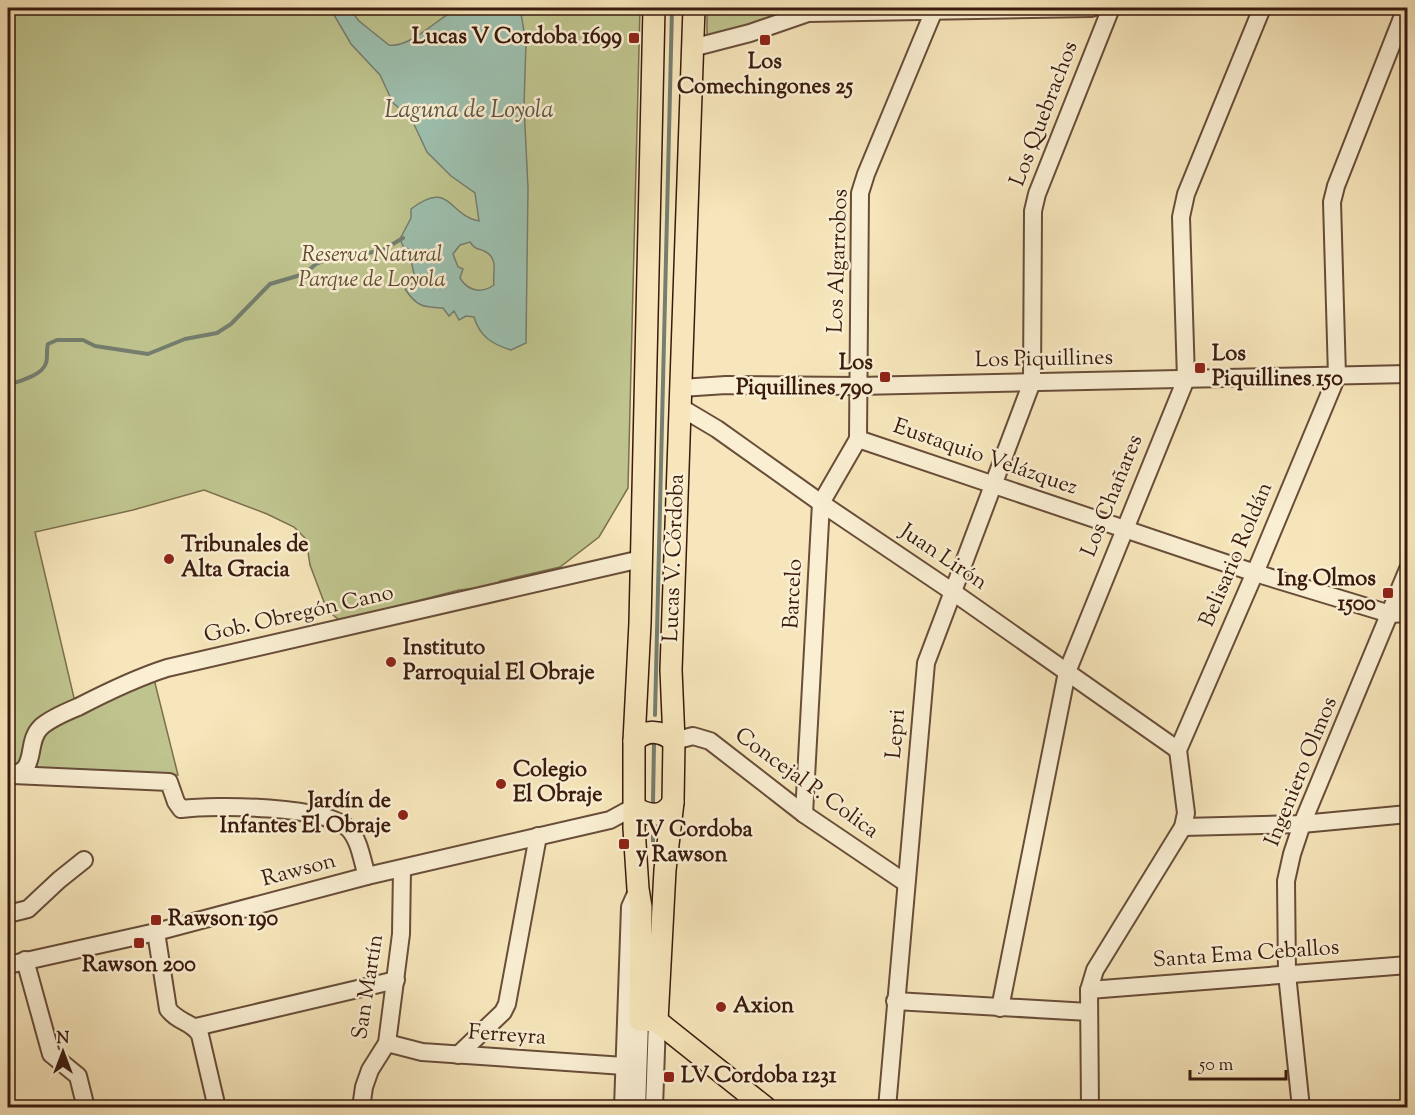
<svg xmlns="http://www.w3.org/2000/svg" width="1415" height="1115" font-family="'Sorts Mill Goudy',serif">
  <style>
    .green { fill: #bfc48e; stroke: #7c6f4e; stroke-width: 1.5 }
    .water { fill: #9dc0af; stroke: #757e6f; stroke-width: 1.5; fill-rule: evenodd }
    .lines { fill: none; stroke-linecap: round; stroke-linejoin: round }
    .stream { stroke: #757e6f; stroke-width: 4 }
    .minor-casing { stroke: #684d39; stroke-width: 20 }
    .major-casing { stroke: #391a0e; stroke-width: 24 }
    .minor { stroke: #faefd3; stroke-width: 16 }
    .major { stroke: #f7e6bb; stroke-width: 21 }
    .poi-dot { fill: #8f2418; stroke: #faefd3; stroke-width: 2 }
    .labels { text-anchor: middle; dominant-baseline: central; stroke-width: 5; stroke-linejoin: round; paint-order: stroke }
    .poi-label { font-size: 22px; font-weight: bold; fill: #391a0e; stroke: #faefd3; text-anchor: start }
    .street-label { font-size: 22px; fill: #391a0e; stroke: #faefd3 }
    .park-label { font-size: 22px; font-style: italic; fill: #614d34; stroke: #faefd3 }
    .water-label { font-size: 24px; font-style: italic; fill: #5c5446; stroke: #faefd3 }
  </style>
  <rect width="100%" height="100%" fill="#f7e6bb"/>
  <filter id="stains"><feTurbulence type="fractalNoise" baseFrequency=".00333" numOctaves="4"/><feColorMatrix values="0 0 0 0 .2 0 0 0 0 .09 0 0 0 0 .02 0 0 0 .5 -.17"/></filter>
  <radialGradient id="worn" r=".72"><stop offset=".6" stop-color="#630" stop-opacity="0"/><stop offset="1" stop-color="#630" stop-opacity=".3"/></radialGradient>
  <g class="green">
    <polygon points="8,8 640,8 628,488 599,537 560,567 500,581 496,586 459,590 344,620 338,619 327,610 310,565 306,539 294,527 267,514 204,490 133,510 35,532 75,702 50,714 24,764 8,769"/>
    <polygon points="707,8 866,8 707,39"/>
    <polygon points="154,679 178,775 37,769 36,746 48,728"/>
  </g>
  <path class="water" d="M330,8H349L359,21L389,45C412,48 439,16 459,8C468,4 508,7 520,8L526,42L524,106L528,188L526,343L511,350C492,344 480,337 474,317L466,316L459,320L454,311L449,316L443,308C423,307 417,307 405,289L415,281C414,270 410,261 410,250L403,246L400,239L411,218V209C450,179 448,215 479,221L475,193L451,176L427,152L411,118L393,103L380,75L351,44ZM470,242C477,252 478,247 486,252C499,259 492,274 494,285C481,294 468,291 460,278L463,269L458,267L453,254L460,245Z"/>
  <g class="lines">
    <g class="stream">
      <path d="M8,385C19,381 42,376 46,363C48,357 46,350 48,344L57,340H83L95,346L148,354L185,339L217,333L231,324L270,284L304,274L316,264L331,258L381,251L403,238"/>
      <polyline points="655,715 672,8"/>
      <polyline points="653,803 654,743"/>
      <polyline points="653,831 653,843"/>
    </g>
    <g class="minor-casing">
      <g id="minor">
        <polyline points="692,48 750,33 808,13 1092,8"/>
        <polyline points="681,388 726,385 858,386 1408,374"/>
        <polyline points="680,407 717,429 821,503 953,592 1178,750"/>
        <polyline points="858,439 1255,573 1390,614 1408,613"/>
        <polyline points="674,741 693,736 710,741 804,814 906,883"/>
        <path d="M8,775C40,773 24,743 41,727C51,718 66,712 78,707C107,692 136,678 167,668L641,559"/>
        <path d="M13,775L169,782L176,802L181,809C216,805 325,805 349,829C360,841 362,861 367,876"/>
        <polyline points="804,814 821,503 858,439 860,193 866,174 935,8"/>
        <polyline points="1183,827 1302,824 1408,814"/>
        <polyline points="8,914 28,909 59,880 84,860"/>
        <path d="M156,932L168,1009C178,1023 192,1021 200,1035L217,1108"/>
        <polyline points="25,960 51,1054 78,1076 86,1108"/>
        <polyline points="8,965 156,932 367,876 610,820 634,807"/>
        <polyline points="1089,990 1408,965"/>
        <polyline points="895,1001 1089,1012"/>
        <polyline points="1000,1008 1067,672 1186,379 1181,217 1186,194 1262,8"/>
        <polyline points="196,1027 396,980"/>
        <polyline points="387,1043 422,1052 624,1066"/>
        <polyline points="458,1055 503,1012 507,1004 538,836"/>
        <polyline points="361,1108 364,1087 370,1070 387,1043 401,934 402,869"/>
        <polyline points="623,1108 630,907 638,889"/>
        <polyline points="637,1108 640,1020"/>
        <polyline points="654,1108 657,1021"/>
        <polyline points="887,1108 926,663 1032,382 1033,211 1037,194 1111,8"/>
        <polyline points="1090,1108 1089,990 1095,970 1183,827 1186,813 1178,750 1260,561 1337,376 1332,202 1336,186 1406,8"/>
        <polyline points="1301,1108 1287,974 1286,881 1292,854 1302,824 1408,569"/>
      </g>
    </g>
    <g class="major-casing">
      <g id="major">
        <polyline points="654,8 640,623 634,741 634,828 638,889 641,907 640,1020 657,1021 766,1108"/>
        <path d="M634,741C646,729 661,730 674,741"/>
        <path d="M634,807C647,816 664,819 673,802"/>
        <polyline points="657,1021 665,870 673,802 674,741 671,670 694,8"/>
      </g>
    </g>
    <use href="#minor" class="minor"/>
    <use href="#major" class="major"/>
  </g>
  <g class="poi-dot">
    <rect x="628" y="32" width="12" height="12" rx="3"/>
    <rect x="759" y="34" width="12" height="12" rx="3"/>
    <rect x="1194" y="362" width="12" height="12" rx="3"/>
    <rect x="879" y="371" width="12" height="12" rx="3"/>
    <circle cx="169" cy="559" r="6"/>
    <rect x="1382" y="587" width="12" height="12" rx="3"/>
    <circle cx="391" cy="662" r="6"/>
    <circle cx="501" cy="784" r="6"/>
    <circle cx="403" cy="815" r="6"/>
    <rect x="618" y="838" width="12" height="12" rx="3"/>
    <rect x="150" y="914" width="12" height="12" rx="3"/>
    <rect x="133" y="937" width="12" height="12" rx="3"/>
    <circle cx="721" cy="1007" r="6"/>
    <rect x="663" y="1071" width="12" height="12" rx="3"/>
  </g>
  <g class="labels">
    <g class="poi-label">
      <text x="622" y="38" text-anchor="end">Lucas V Cordoba 1699</text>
      <text x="765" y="63" text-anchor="middle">Los<tspan x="765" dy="25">Comechingones 25</tspan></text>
      <text x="1212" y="355">Los<tspan x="1212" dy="25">Piquillines 150</tspan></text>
      <text x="873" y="364" text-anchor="end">Los<tspan x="873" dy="25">Piquillines 790</tspan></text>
      <text x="181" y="546">Tribunales de<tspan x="181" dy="25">Alta Gracia</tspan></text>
      <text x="1376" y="580" text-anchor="end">Ing Olmos<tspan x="1376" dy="25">1500</tspan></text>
      <text x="403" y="649">Instituto<tspan x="403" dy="25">Parroquial El Obraje</tspan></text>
      <text x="513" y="771">Colegio<tspan x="513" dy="25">El Obraje</tspan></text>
      <text x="391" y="802" text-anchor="end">Jardín de<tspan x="391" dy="25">Infantes El Obraje</tspan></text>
      <text x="636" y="831">LV Cordoba<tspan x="636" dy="25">y Rawson</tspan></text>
      <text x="168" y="920">Rawson 190</text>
      <text x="139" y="966" text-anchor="middle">Rawson 200</text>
      <text x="733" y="1007">Axion</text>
      <text x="681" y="1077">LV Cordoba 1231</text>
    </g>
    <g class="street-label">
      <text transform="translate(1045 114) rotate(-69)">Los Quebrachos</text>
      <text transform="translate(839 261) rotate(-88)">Los Algarrobos</text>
      <text transform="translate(1044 360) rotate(-1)">Los Piquillines</text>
      <text transform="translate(985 458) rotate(19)">Eustaquio Velázquez</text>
      <text transform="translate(1113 496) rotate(-68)">Los Chañares</text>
      <text transform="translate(1237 555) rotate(-67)">Belisario Roldán</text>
      <text transform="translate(675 558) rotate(-88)">Lucas V. Córdoba</text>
      <text transform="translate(943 558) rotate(34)">Juan Lirón</text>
      <text transform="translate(794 594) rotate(-87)">Barcelo</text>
      <text transform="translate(299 615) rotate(-13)">Gob. Obregón Cano</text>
      <text transform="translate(897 734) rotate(-85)">Lepri</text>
      <text transform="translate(1302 772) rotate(-68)">Ingeniero Olmos</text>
      <text transform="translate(806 784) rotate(36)">Concejal P. Colica</text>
      <text transform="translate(299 871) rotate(-15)">Rawson</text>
      <text transform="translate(1246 955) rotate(-4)">Santa Ema Ceballos</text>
      <text transform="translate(369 987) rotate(-81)">San Martín</text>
      <text transform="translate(507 1036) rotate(4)">Ferreyra</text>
    </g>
    <g class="park-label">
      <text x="372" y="256">Reserva Natural<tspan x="372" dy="25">Parque de Loyola</tspan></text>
    </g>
    <g class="water-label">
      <text x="469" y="111">Laguna de Loyola</text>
    </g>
  </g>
  <rect width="1415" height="1115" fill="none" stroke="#f7e6bb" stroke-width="30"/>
  <rect x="9" y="9" width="1397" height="1097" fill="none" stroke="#391a0e" stroke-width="3"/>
  <rect x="15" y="15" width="1385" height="1085" fill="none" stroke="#391a0e" stroke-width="1.5"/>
  <g transform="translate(63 1052)" stroke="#faefd3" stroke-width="4.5" paint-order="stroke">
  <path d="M0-4.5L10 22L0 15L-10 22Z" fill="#391a0e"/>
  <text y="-9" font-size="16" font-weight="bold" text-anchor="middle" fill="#391a0e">N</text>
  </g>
  <path d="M1190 1070v9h96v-9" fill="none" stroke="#391a0e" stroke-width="3"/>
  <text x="1199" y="1070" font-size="18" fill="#391a0e" stroke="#faefd3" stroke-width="4.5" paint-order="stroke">50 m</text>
  <rect width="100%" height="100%" filter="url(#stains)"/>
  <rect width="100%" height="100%" fill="url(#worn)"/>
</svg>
